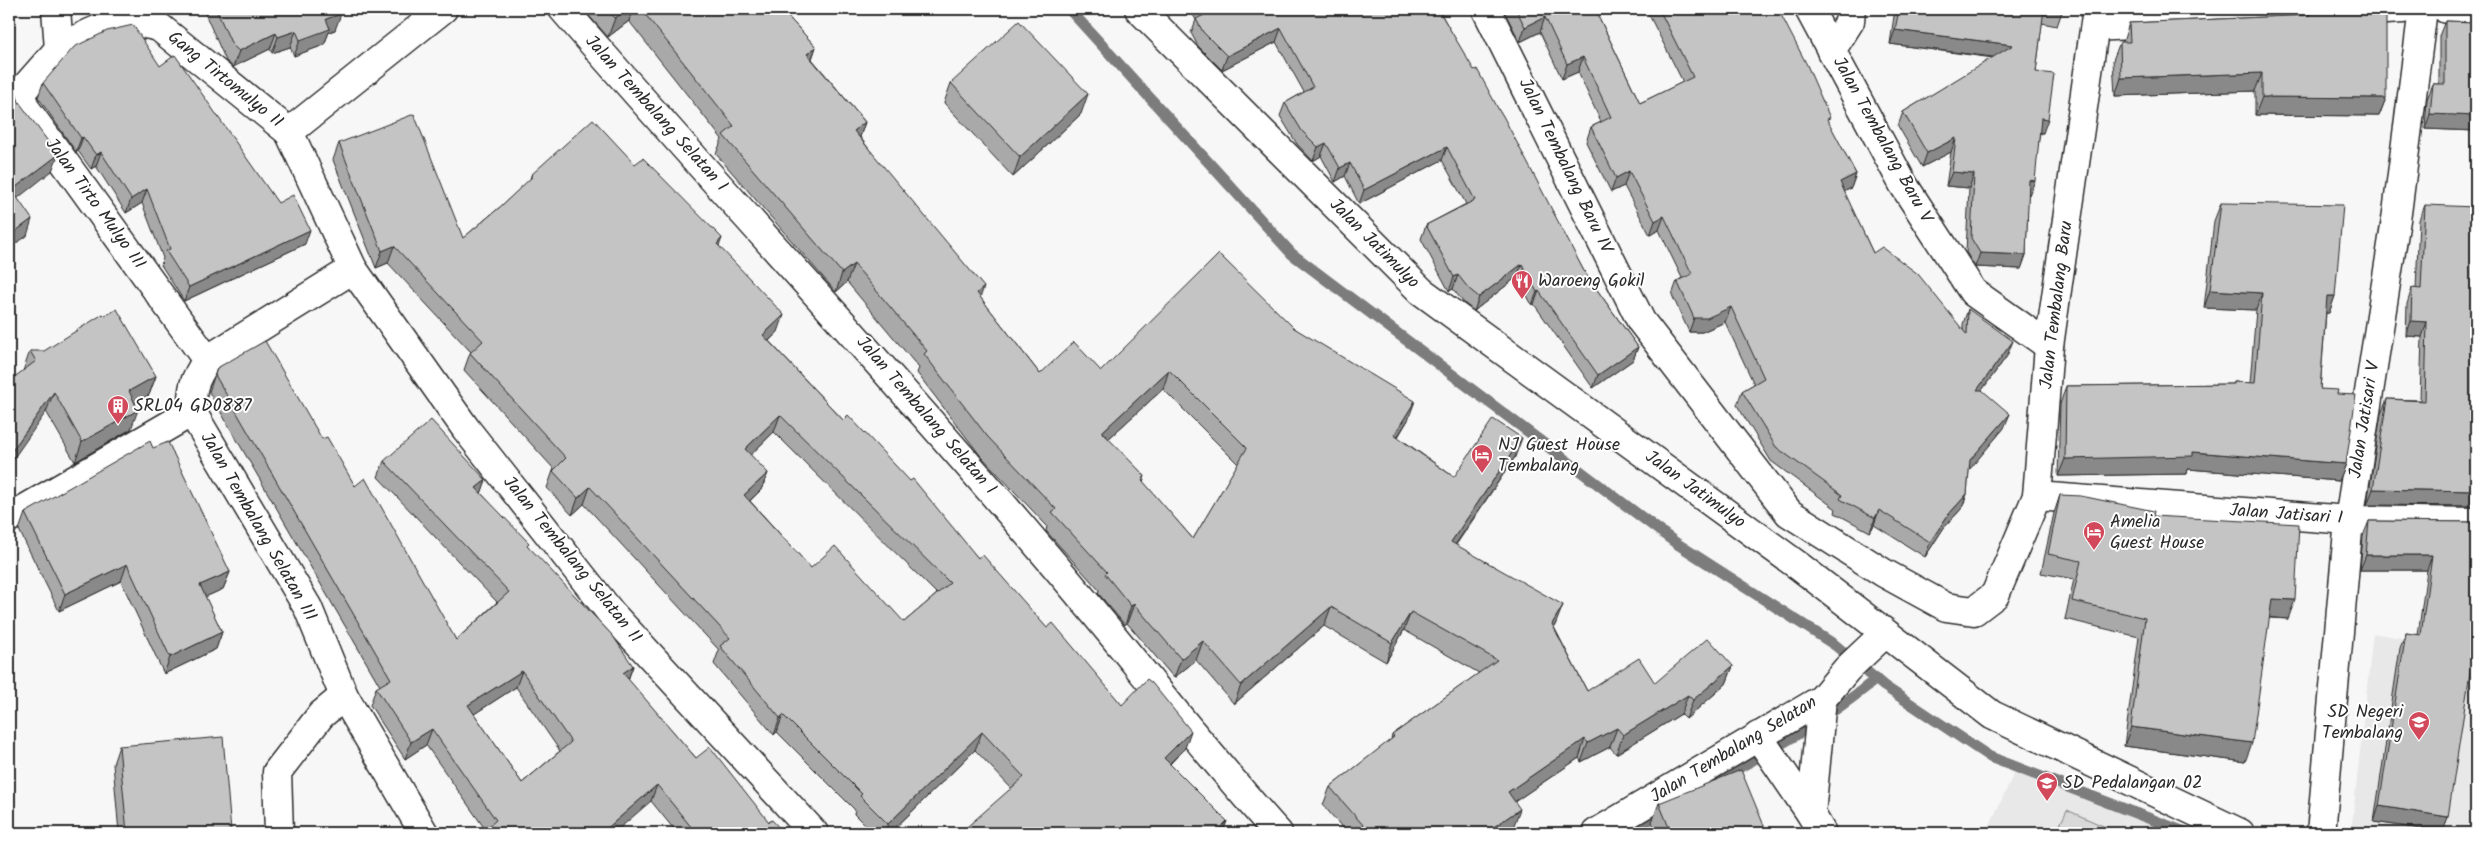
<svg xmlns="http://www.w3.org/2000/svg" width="2485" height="842" font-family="Kalam,sans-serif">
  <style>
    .built { fill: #e8e8e8 }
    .green { fill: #d9d9d9; stroke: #828282 }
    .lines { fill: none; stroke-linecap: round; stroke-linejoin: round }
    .stream { stroke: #7b7b7b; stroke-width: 11 }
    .minor-casing { stroke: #2b2b2b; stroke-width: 31 }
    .tertiary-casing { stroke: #2b2b2b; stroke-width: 31 }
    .minor { stroke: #fff; stroke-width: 28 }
    .tertiary { stroke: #fff; stroke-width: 28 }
    .wall { fill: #a9a9a9; stroke: #2b2b2b; fill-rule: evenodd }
    .shaded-wall { fill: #898989; stroke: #2b2b2b }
    .building { fill: #c4c4c4; stroke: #2b2b2b; fill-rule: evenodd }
    .labels { text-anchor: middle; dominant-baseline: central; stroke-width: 4; stroke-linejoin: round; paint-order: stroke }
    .street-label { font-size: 18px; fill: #2b2b2b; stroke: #fff }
    .poi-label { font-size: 18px; fill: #2b2b2b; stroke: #fff; text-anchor: start }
  </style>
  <rect width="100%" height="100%" fill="#f7f7f7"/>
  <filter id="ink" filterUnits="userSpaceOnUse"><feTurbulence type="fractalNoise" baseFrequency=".02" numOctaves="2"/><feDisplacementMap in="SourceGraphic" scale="10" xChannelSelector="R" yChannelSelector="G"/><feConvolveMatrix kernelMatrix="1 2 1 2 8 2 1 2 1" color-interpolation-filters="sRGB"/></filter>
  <g filter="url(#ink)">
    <g class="built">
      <polygon points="2476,579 2476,833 2351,833 2373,633 2456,648"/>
      <polygon points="2015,771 2174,833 1986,833"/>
    </g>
    <polygon class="green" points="2067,810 2119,833 2056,833"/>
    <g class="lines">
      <g class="stream">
        <polyline points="1069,9 1292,254 1676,543 1835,645 1884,686 1990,757 2187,833"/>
        <path d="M1704,787C1764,754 1823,723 1876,679"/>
        <polyline points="1631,833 1666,807"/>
      </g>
      <g class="minor-casing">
        <g id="minor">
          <path d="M56,9L59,49C97,29 116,16 159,27L289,132"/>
          <path d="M563,9C719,190 884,364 1039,547C1120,641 1195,741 1278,833"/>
          <polyline points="1486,9 1641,321 1789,513 1884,573 1946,607 1974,611 1995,595 2037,496 2049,346 2097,9"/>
          <polyline points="1809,9 1903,184 1973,292 2049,346"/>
          <polyline points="2446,9 2476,10"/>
          <polyline points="2095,27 2403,9"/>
          <polyline points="59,49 22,91 22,99 26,109 207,360"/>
          <polyline points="1831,51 1850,21 1851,9"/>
          <polyline points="353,269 466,429 611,613 814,833"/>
          <polyline points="2037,496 2349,520 2476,522"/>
          <polyline points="9,518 192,412"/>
          <polyline points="1758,736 1811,814 1822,833"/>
          <polyline points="1811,814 1822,699"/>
          <polyline points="279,833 277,772 321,715 344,696"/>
          <path d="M424,833L344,696L308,608L192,412C191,388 194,380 207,360L353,269L289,132L443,9"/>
          <polyline points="1596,833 1822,699 1847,669 1884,634"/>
          <polyline points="2321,833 2349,520 2397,213 2423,9"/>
        </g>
      </g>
      <g class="tertiary-casing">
        <polyline id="tertiary" points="1139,9 1421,291 1800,567 1992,715 2240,833"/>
      </g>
      <use href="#minor" class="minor"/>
      <use href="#tertiary" class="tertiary"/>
    </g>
    <g class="wall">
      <polygon points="203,9 339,9 335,30 329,32 324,45 294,56 290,47 272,53 270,49 233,67 226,61"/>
      <path d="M583,9H781L816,47L812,59L865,122L860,137L980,297L1040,374L1101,371L1294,328L1408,420L1398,437L1454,477L1515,457L1456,545L1556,623L1554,627L1587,691L1655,683L1733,666L1726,684L1686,719L1681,714L1616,754L1610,747L1581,762L1579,758L1514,802L1513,828L1505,833H1347L1323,805L1330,787L1391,740L1392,735L1479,673L1404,630L1386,662L1324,626L1234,704L1196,660L1174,678L1127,623L1125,625L1098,593L1099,590L1046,531L1047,526L980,455L917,373L919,368L847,282L836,292L716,154L722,139L629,21L608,37ZM1163,389L1238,464L1193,539L1143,482L1145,476L1108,439Z"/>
      <polygon points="1190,9 1441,9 1439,10 1585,273 1638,347 1633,360 1593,388 1534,304 1532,305 1517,277 1474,311 1464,303 1453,289 1449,291 1421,239 1426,225 1466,204 1442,160 1359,204 1345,176 1335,182 1321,156 1313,161 1297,144 1280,116 1285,103 1304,92 1276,42 1222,70 1198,46 1191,33 1196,20"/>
      <polygon points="1503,9 1595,9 1640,103 1683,82 1646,9 1778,9 1828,122 1856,174 1851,188 1844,192 1873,253 1963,330 1963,324 1968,309 2007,356 1982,390 2004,428 1969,469 1967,494 1962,508 1943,529 1925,557 1874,525 1870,532 1835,513 1836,509 1771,461 1737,405 1742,391 1754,384 1725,322 1702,332 1689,332 1672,295 1677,281 1682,278 1659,230 1650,235 1624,186 1611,192 1586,142 1591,127 1601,122 1578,72 1562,79 1540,32 1520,42"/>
      <polygon points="1895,9 2063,9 2057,26 2042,23 2036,72 2043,133 2040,133 2029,195 2028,195 2026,255 2021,269 1975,267 1966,252 1969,188 1946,186 1951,152 1922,167 1898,126 1903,112 1993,58 1890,44"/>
      <polygon points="2310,12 2386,98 2379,116 2255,115 2255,91 2115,96 2113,60 2120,42 2123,42 2129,23 2309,15"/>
      <polygon points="2476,16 2476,131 2425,129 2427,99 2433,84 2439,84 2439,36 2445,21 2474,22"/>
      <polygon points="160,66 305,244 184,301 161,265 163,258 142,203 126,213 96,166 91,169 78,151 76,152 38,97 43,83"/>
      <polygon points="951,83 1081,114 1013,177 944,103"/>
      <path d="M339,143L463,238L500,207L530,180L531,175L635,164L719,247L778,332L769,341L843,420L1122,705L1185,748L1170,764L1227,821L1223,832L1011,788L975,750L890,833H873L854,814L855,810L777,732L774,735L714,664L719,650L584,504L572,515L547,488L553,471L554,469L464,370L470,353L471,352L388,263L376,268L333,160ZM774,432L937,594L904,622L811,568L750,501L761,490L768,473L750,455Z"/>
      <polygon points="2221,203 2335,296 2329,313 2326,313 2320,389 2337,394 2346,464 2339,481 2188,469 2187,474 2058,476 2060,404 2066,386 2234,384 2234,382 2250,383 2256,310 2204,308 2214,221"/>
      <polygon points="2425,205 2476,506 2367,505 2381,414 2387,399 2420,400 2422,337 2406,336 2407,304 2412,288 2416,289 2419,220"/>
      <polygon points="30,351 156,376 149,395 135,403 131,429 75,462 23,371"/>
      <path d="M217,368L322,439L355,486L456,640L497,602L378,477L384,461L486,480L481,493L633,666L628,680L696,758L769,822L784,833H677L651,801L485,829L426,745L405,759L370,705L376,688L380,686L209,392ZM516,687L560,751L522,783L474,714Z"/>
      <polygon points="153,448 230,572 223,589 205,597 222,632 216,649 164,674 121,581 59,611 19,530 25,513"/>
      <polygon points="2060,495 2153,516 2288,619 2269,618 2245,762 2124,746 2139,637 2065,619 2074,579 2041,573 2054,513"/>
      <polygon points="2369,521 2476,522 2476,649 2474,648 2443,832 2374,822 2400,648 2406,633 2418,635 2427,570 2360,570 2363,536"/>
      <polygon points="119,746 230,833 119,833 113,764"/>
      <polygon points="1659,803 1767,833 1657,833 1652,822"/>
    </g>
    <g class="shaded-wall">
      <polygon points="627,9 633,9 629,21 608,37 615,18"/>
      <polygon points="341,14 335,30 329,32 324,45 294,56 300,40 326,19"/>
      <polygon points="1545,17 1540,32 1520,42 1525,27"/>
      <polygon points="1281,28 1276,42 1222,70 1227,56"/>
      <polygon points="1895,30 2013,45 2008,59 1890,44"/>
      <polygon points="296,31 290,47 272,53 278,37"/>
      <polygon points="276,33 270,49 233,67 239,51"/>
      <polygon points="816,47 809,66 807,54"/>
      <polygon points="1583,57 1578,72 1562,79 1567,64"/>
      <polygon points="2262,73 2255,91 2115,96 2121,78"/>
      <polygon points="1088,94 1081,114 1013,177 1020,157"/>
      <polygon points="2262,97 2386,98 2379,116 2255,115"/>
      <polygon points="2430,114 2476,116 2476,131 2425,129"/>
      <polygon points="2041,118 2048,119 2043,133 2036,132"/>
      <polygon points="865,122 859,140 854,131"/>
      <polygon points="83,137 78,151 76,152 81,138"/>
      <polygon points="1956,138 1951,152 1922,167 1927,153"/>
      <polygon points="1326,143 1321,156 1313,161 1318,147"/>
      <polygon points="1447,147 1442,160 1359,204 1364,190"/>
      <polygon points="101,152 96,166 91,169 96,155"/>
      <polygon points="58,155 52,171 9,205 12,190"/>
      <polygon points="1350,163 1345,176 1335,182 1340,168"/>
      <polygon points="1629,171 1624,186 1611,192 1616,178"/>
      <polygon points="1952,172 1974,174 1969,188 1946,186"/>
      <polygon points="1856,174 1851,188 1835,197 1840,182"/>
      <polygon points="2029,180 2035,181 2029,195 2024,194"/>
      <polygon points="147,189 142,203 126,213 131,199"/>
      <polygon points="1664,216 1659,230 1650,235 1655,221"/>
      <polygon points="32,219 27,236 9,248 9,236"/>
      <polygon points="310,230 305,244 184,301 189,287"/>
      <polygon points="722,238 716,255 717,244"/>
      <polygon points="394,246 388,263 376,268 382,251"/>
      <polygon points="1980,253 2026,255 2021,269 1975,267"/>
      <polygon points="854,264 847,282 836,292 842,273"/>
      <polygon points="1522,264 1517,277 1474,311 1479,297"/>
      <polygon points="1458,275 1453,289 1449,291 1454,277"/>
      <polygon points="984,287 977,306 977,293"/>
      <polygon points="2210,290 2262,293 2256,310 2204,308"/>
      <polygon points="1539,291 1534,304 1532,305 1537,292"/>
      <polygon points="2327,296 2335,296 2329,313 2321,313"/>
      <polygon points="1731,307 1725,322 1702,332 1689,332 1694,318"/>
      <polygon points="784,315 778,332 757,352 763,335"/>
      <polygon points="2411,321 2427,322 2422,337 2406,336"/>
      <polygon points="2013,341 2007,356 1971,405 1977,390"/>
      <polygon points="1638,347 1633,360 1593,388 1598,375"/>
      <polygon points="1169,370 1163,389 1095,451 1102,432"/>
      <polygon points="156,376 149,395 122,411 129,391"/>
      <polygon points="54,392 46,412 9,465 9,455"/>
      <polygon points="1415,401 1408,420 1387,453 1394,435"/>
      <polygon points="138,410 131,429 75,462 82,442"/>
      <polygon points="2010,414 2004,428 1965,475 1970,460"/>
      <polygon points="780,415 774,432 739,466 745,449"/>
      <polygon points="1522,438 1515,457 1444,561 1451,542"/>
      <polygon points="2193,452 2346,464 2339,481 2188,469 2187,474 2058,476 2065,459"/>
      <polygon points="768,473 761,490 738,512 744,495"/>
      <polygon points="486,480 480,497 476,488"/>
      <polygon points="590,487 584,504 572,515 578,498"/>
      <polygon points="2373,489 2476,491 2476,506 2367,505"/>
      <polygon points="1967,494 1962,508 1943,529 1925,557 1930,542 1948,515"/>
      <polygon points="1879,510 1874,525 1870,532 1875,518"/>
      <polygon points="2366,555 2432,555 2427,570 2360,570"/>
      <polygon points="127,564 121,581 59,611 65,594"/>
      <polygon points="230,572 223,589 194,602 200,585"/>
      <polygon points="2272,599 2295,600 2288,619 2265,617"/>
      <polygon points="1134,604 1127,623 1125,625 1131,606"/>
      <polygon points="1563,605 1556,623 1545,643 1552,624"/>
      <polygon points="1331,607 1324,626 1234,704 1241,685"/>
      <polygon points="1411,612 1404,630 1386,662 1392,643"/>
      <polygon points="222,632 216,649 164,674 170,657"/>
      <polygon points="2476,633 2476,649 2471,648"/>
      <polygon points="1203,641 1196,660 1174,678 1181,659"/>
      <polygon points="633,666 627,682 623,673"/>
      <polygon points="1733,666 1726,684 1686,719 1693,700"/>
      <polygon points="522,671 516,687 462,722 468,705"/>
      <polygon points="1688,695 1681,714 1616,754 1623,735"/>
      <polygon points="783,715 777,732 774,735 780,718"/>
      <polygon points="2131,727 2252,743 2245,762 2124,746"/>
      <polygon points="1617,728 1610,747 1581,762 1588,743"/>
      <polygon points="432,729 426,745 405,759 411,742"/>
      <polygon points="1191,731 1185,748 1158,775 1164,758"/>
      <polygon points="982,732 975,750 890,833 884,833 888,824"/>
      <polygon points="1585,739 1579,758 1501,811 1508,792"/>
      <polygon points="657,785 651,801 614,833 603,833 604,831"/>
      <polygon points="2379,806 2448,817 2443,832 2374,822"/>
      <polygon points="1520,809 1513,828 1505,833 1485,833"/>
      <polygon points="1227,821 1222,833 1219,829"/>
    </g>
    <g class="building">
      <polygon points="216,9 339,9 341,14 326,19 330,29 300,40 296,31 278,37 276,33 239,51 232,45"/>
      <polygon points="607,9 627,9 615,18"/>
      <path d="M641,9H781L816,47L807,54L865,122L854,131L984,287L977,293L1040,374L1074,342L1101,371L1219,254L1294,328L1415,401L1394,435L1454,477L1493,419L1522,438L1451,542L1563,605L1552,624L1587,691L1639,658L1655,683L1708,638L1733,666L1693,700L1688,695L1623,735L1617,728L1588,743L1585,739L1508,792L1520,809L1485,833H1370L1330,787L1394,737L1392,735L1497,660L1411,612L1392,643L1331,607L1241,685L1203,641L1181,659L1134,604L1131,606L1105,574L1107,572L1052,512L1056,509L987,436L924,354L927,351L854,264L842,273L723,135L734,126ZM1169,370L1247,448L1193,539L1142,480L1145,476L1102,432Z"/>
      <polygon points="1203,9 1438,9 1474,70 1477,69 1501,114 1502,114 1585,273 1638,347 1598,375 1539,291 1537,292 1522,264 1479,297 1469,289 1458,275 1454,277 1426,225 1475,200 1447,147 1364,190 1350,163 1340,168 1326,143 1318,147 1302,131 1285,103 1313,87 1281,28 1227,56 1203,32 1196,19 1206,14"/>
      <polygon points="1516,9 1595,9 1640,103 1693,77 1659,9 1778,9 1807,65 1830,118 1827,119 1856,174 1840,182 1873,253 1882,247 1918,274 1967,335 1968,309 2013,341 1977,390 1982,390 2010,414 1970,460 1967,494 1948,515 1930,542 1879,510 1875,518 1840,499 1842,495 1776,447 1742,391 1764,378 1731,307 1707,318 1694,318 1677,281 1692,274 1664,216 1655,221 1629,171 1616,178 1591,127 1611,117 1583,57 1567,64 1545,17 1525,27"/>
      <polygon points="1899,9 2044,9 2036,72 2054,74 2048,119 2041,118 2035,181 2029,180 2026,255 1980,253 1971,238 1974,174 1952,172 1956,138 1927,153 1903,112 2013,45 1895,30"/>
      <polygon points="2044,9 2063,9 2063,12"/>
      <polygon points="2372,9 2386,9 2386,98 2262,97 2262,73 2121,78 2120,42 2130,42 2129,23 2310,15 2310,12"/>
      <polygon points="1019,21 1088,94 1020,157 951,83"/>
      <polygon points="2445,21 2476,22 2476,116 2430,114 2433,84 2445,84"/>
      <polygon points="133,25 160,66 175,55 278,203 293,195 310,230 189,287 166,251 170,249 147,189 131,199 101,152 96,155 83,137 81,138 43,83 74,47 107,31"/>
      <polygon points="13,84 19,102 58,155 12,190 32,219 9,236 9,87"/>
      <path d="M414,114L463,238L500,207L533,176L531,175L593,119L635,164L643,158L722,238L717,244L784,315L763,335L843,420L848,415L910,481L913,479L978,558L982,554L1047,628L1053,623L1122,705L1147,679L1152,683L1191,731L1164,758L1227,821L1219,829L1223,833H960L1024,777L982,732L888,824L860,796L862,794L783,715L780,718L720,646L730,638L590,487L578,498L553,471L566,458L470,353L483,341L394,246L382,251L339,143ZM780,415L950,583L904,622L835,546L811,568L744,495L768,473L745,449Z"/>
      <polygon points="2221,203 2343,205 2335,296 2327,296 2320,389 2338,390 2337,394 2356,395 2346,464 2193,452 2193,456 2065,459 2066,386 2234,384 2234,382 2255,383 2262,293 2210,290"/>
      <polygon points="2425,205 2476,207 2476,491 2373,489 2387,399 2425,401 2427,322 2411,321 2412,288 2421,289"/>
      <polygon points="117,309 156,376 129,391 138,410 82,442 54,392 9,455 9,381 36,361 30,351 44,351 103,314 105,316"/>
      <path d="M265,341L322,439L327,437L355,486L365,478L456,640L509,592L384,461L431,420L486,480L476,488L529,543L527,545L613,636L633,666L623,673L696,758L710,747L769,822L772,820L784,833H696L657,785L604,831L606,833H481L496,820L432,729L411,742L376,688L391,679L215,375L217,368ZM522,671L571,742L522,783L468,705Z"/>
      <polygon points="150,441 153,448 168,442 230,572 200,585 222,632 170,657 127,564 65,594 25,513"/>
      <polygon points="2060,495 2081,496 2154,511 2153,516 2299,524 2295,600 2272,599 2252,743 2131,727 2145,618 2072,601 2081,561 2048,554"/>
      <polygon points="2369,521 2476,522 2476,633 2448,817 2379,806 2406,633 2421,635 2432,555 2366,555"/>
      <polygon points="223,737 231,831 226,831 226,833 127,833 119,746"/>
      <polygon points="1741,770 1767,833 1663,833 1670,830 1659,803"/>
    </g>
  </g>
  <defs>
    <g id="restaurant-pin" transform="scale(1.125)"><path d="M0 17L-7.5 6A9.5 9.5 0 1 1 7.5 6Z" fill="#d1495b" stroke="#fff"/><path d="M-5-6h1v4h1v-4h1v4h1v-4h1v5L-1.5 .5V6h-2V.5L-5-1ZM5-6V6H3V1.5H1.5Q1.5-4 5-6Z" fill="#fff"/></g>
    <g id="building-pin" transform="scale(1.125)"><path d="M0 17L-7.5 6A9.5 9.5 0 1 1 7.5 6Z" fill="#d1495b" stroke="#fff"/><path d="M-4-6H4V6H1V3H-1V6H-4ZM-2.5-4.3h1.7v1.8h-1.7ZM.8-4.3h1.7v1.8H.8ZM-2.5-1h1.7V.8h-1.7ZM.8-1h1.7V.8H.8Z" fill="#fff"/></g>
    <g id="hotel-pin" transform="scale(1.125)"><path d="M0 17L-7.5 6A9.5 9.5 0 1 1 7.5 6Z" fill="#d1495b" stroke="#fff"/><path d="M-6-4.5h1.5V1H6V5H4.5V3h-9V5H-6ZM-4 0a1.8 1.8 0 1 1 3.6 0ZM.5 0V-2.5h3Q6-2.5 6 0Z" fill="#fff"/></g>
    <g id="school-pin" transform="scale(1.125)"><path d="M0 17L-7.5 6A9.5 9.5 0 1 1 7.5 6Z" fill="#d1495b" stroke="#fff"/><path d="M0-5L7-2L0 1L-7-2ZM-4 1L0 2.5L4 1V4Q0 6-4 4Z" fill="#fff"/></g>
  </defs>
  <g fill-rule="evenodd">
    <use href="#restaurant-pin" x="1522" y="281"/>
    <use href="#building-pin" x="118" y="406"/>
    <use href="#hotel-pin" x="1482" y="455"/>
    <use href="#hotel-pin" x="2094" y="532"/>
    <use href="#school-pin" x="2419" y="722"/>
    <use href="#school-pin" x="2047" y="783"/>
  </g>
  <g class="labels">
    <g class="street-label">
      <text transform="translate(225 80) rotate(39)">Gang Tirtomulyo II</text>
      <text transform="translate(656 114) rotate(48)">Jalan Tembalang Selatan I</text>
      <text transform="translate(1882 140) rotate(61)">Jalan Tembalang Baru V</text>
      <text transform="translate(1565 166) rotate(64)">Jalan Tembalang Baru IV</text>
      <text transform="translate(95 204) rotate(54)">Jalan Tirto Mulyo III</text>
      <text transform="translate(1374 244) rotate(45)">Jalan Jatimulyo</text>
      <text transform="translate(2057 305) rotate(-83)">Jalan Tembalang Baru</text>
      <text transform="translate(926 416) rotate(49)">Jalan Tembalang Selatan I</text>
      <text transform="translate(2365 420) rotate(-81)">Jalan Jatisari V</text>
      <text transform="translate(1695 490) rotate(36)">Jalan Jatimulyo</text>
      <text transform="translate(2286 515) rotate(4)">Jalan Jatisari I</text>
      <text transform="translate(258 527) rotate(60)">Jalan Tembalang Selatan III</text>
      <text transform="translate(572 560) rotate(51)">Jalan Tembalang Selatan II</text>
      <text transform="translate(1734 750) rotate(-31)">Jalan Tembalang Selatan</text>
    </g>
    <g class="poi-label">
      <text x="1538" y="281">Waroeng Gokil</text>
      <text x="134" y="406">SRL04 GD0887</text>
      <text x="1498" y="445">NJ Guest House<tspan x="1498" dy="21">Tembalang</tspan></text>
      <text x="2110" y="522">Amelia<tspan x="2110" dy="21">Guest House</tspan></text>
      <text x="2403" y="712" text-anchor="end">SD Negeri<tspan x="2403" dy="21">Tembalang</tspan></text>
      <text x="2063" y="783">SD Pedalangan 02</text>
    </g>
  </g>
  <rect width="2485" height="842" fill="none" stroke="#fff" stroke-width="30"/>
  <rect x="15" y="15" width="2455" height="812" fill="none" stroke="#2b2b2b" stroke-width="2" filter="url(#ink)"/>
</svg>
